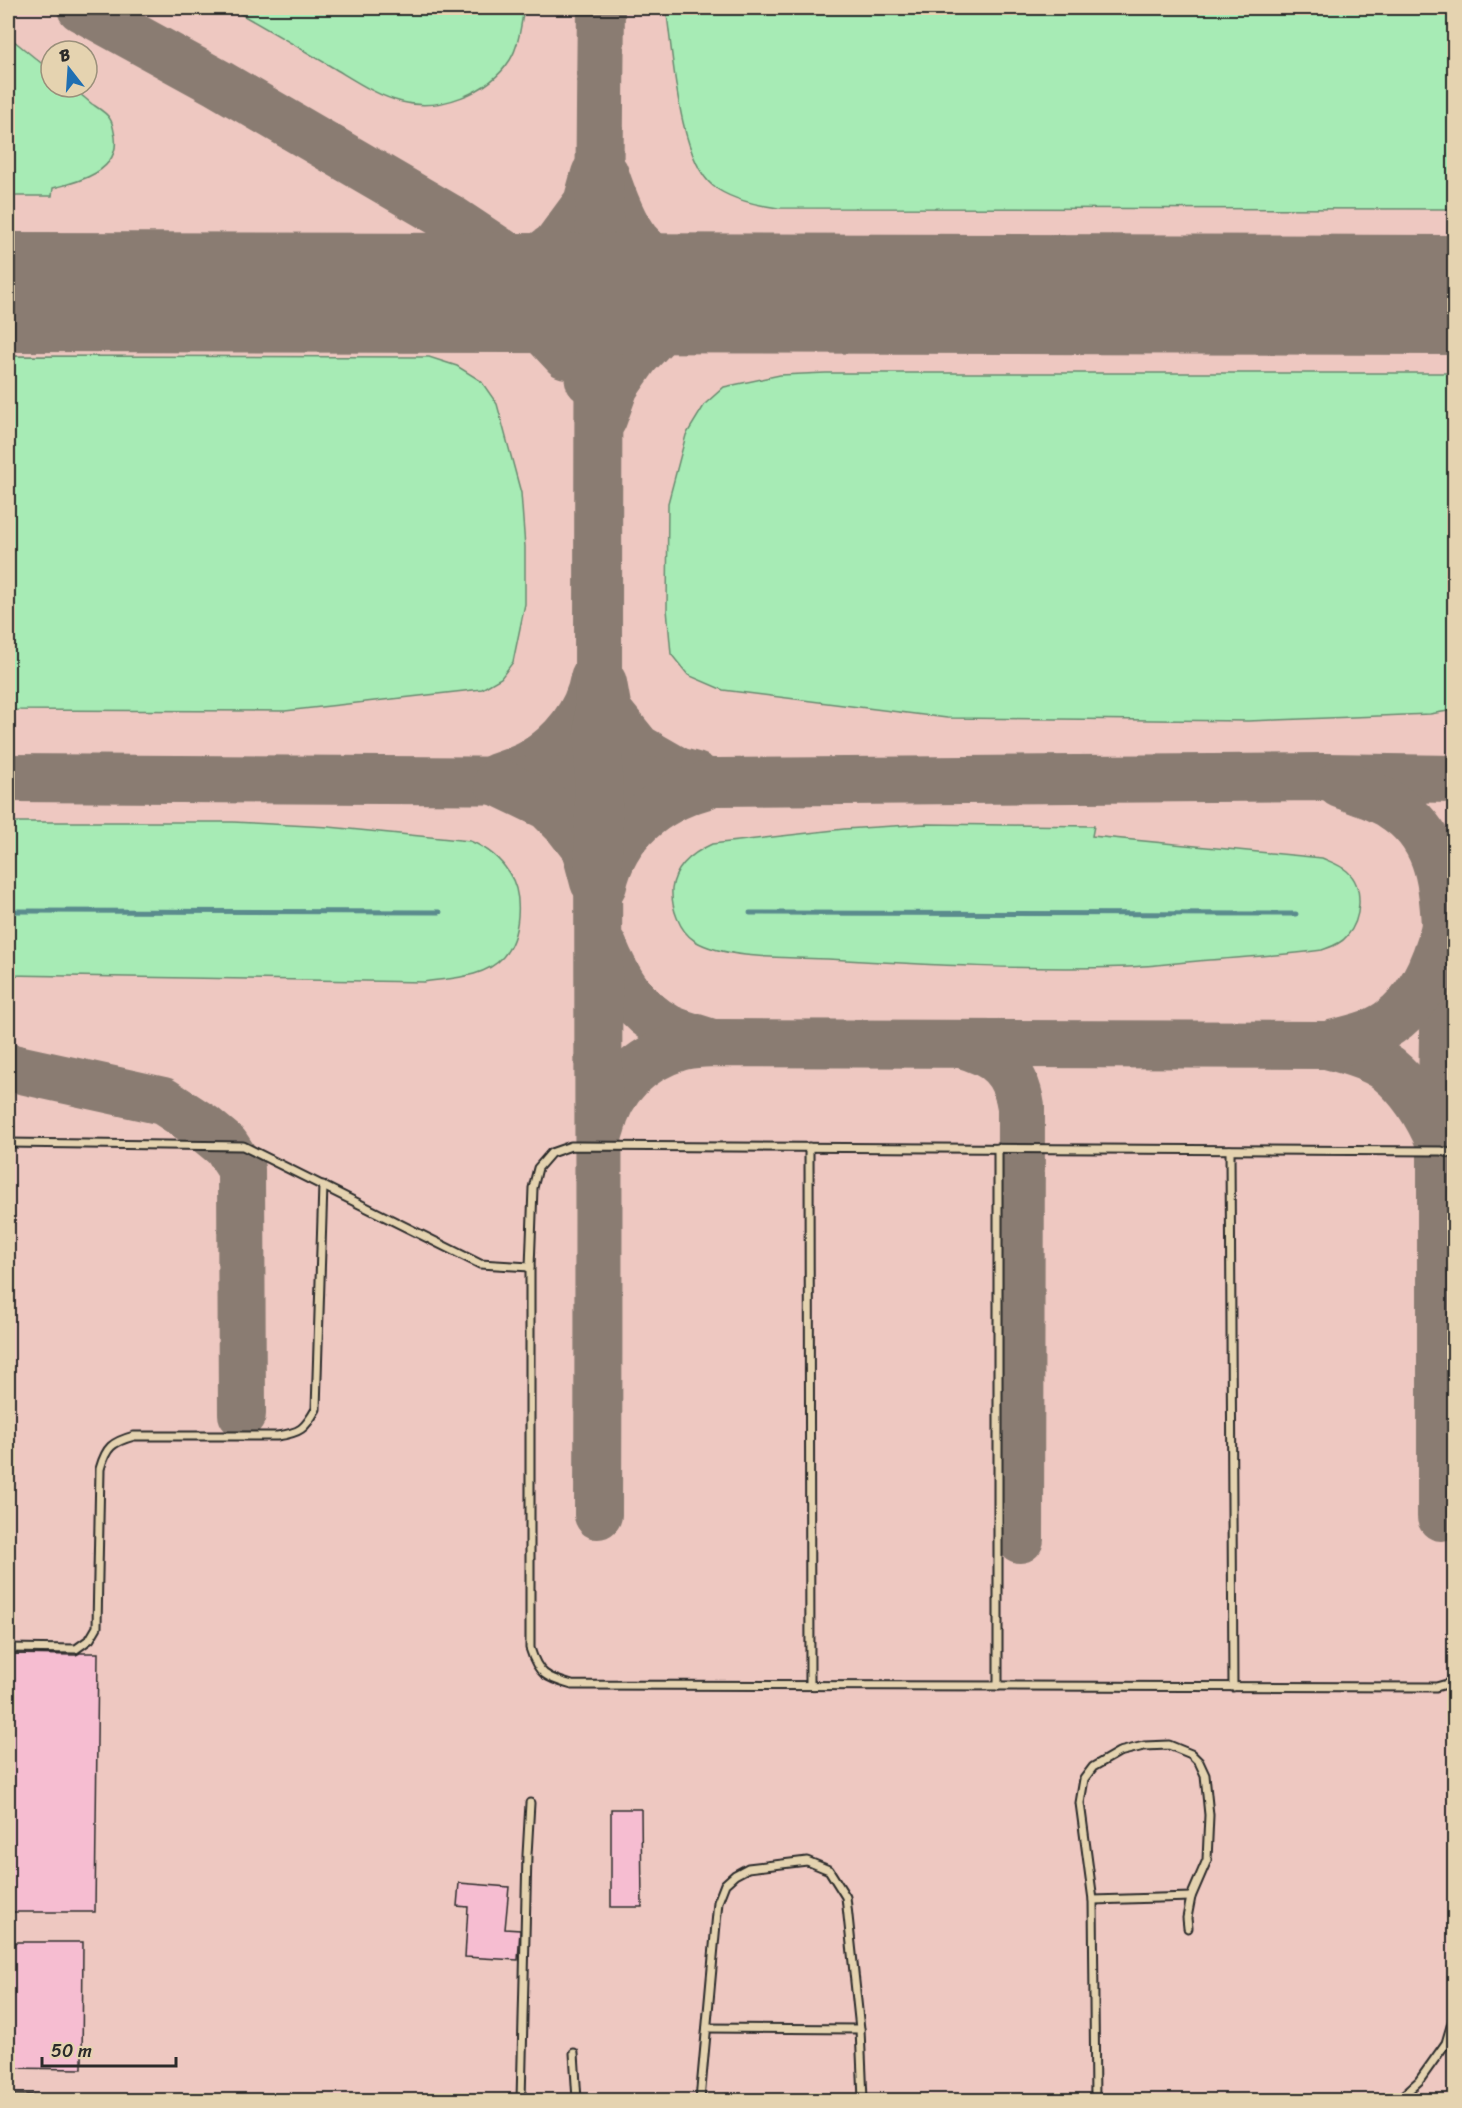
<svg xmlns="http://www.w3.org/2000/svg" width="1462" height="2108" font-family="Sriracha,sans-serif">
  <style>
    .built { fill: #eec8c1; fill-rule: evenodd }
    .green { fill: #a7ebb5; stroke: #698b70; stroke-width: 1.5 }
    .lines { fill: none; stroke-linecap: round; stroke-linejoin: round }
    .stream { stroke: #5a8b8d; stroke-width: 5 }
    .taxiway { stroke: #8a7c72; stroke-width: 48 }
    .runway { stroke: #8a7c72; stroke-width: 120 }
    .building { fill: #f6bdd1; stroke: #2b2b2b; stroke-width: 1.5 }
    .lane-casing { stroke: #2b2b2b; stroke-width: 11 }
    .lane { stroke: #e5d3b0; stroke-width: 7 }
  </style>
  <rect width="100%" height="100%" fill="#eaccba"/>
  <filter id="ink" filterUnits="userSpaceOnUse"><feTurbulence type="fractalNoise" baseFrequency=".0167" numOctaves="2"/><feDisplacementMap in="SourceGraphic" scale="12" xChannelSelector="R" yChannelSelector="G"/><feConvolveMatrix kernelMatrix="1 2 1 2 8 2 1 2 1" color-interpolation-filters="sRGB"/></filter>
  <g filter="url(#ink)">
    <path class="built" d="M8,8H1454V2100H8ZM51,51H87V87H51Z"/>
    <g class="green">
      <path d="M230,8H524C521,24 519,46 510,60C489,93 439,112 402,102C377,96 354,80 332,67C298,47 264,27 230,8Z"/>
      <path d="M666,8H1454V209L778,208C756,205 731,200 713,186C678,157 673,53 666,8Z"/>
      <path d="M8,36L51,71V87C76,87 74,89 92,104C98,108 107,113 110,119C113,123 114,132 115,137C120,171 79,182 53,188L52,196H8Z"/>
      <polygon points="8,356 429,357 457,366 481,381 497,404 521,493 525,547 525,604 513,662 501,678 482,689 285,711 8,710"/>
      <polygon points="826,373 1454,373 1454,710 1430,714 1248,721 947,718 723,690 688,675 671,654 667,609 668,503 686,435 705,404 724,387 780,375"/>
      <path d="M8,822H233L329,827L470,841C487,848 500,858 509,873C524,895 520,938 503,957C485,978 450,978 424,982L8,975Z"/>
      <path d="M926,824L1094,826L1092,836L1322,858C1331,862 1340,865 1347,871C1365,887 1361,920 1347,936C1341,944 1330,947 1322,950C1284,955 1247,957 1209,960C1182,962 1155,966 1128,967C1028,970 928,965 828,959C791,957 727,960 695,941C679,931 671,907 672,889C675,866 692,853 712,844L844,829Z"/>
    </g>
    <g class="lines">
      <g class="stream">
        <polyline points="8,911 440,912"/>
        <polyline points="750,913 1296,914"/>
      </g>
      <g class="taxiway">
        <polyline points="81,8 218,83 448,217 525,268 572,330 586,363 589,380"/>
        <path d="M605,174C612,195 622,223 636,241C661,271 702,282 738,293"/>
        <polyline points="566,355 536,323 484,293 515,275 556,245 587,203 595,174"/>
        <polyline points="603,419 615,386 636,356 661,329 694,306 738,293"/>
        <polyline points="603,683 608,711 638,748 678,771 696,776"/>
        <path d="M497,777C509,773 522,769 532,763C563,744 588,714 594,678"/>
        <polyline points="8,778 718,782 1325,777 1454,779"/>
        <polyline points="498,782 548,806 568,826 585,848 594,882"/>
        <path d="M1340,784C1357,791 1377,796 1392,806C1437,834 1443,878 1445,927L1441,1145V1517"/>
        <path d="M603,885C614,833 655,800 704,786"/>
        <path d="M603,946C617,980 634,1010 668,1028C681,1034 698,1038 712,1043"/>
        <path d="M961,1044C997,1054 1015,1069 1021,1107L1020,1539"/>
        <path d="M1327,1045C1346,1050 1373,1057 1388,1069C1413,1089 1429,1116 1441,1145"/>
        <polyline points="8,1067 163,1101 203,1127 226,1146 241,1169 242,1414"/>
        <path d="M601,1128C610,1087 640,1059 679,1047C689,1044 701,1044 712,1043L1327,1045C1348,1040 1372,1035 1389,1023C1421,1001 1436,963 1445,927"/>
        <path d="M598,1515C600,1013 595,510 601,8"/>
      </g>
      <polyline class="runway" points="8,292 1454,295"/>
    </g>
    <g class="building">
      <polygon points="80,1653 98,1653 95,1912 8,1912 8,1654 76,1655"/>
      <polygon points="611,1809 641,1809 642,1907 611,1907"/>
      <polygon points="459,1883 509,1887 505,1929 520,1930 518,1960 465,1957 468,1907 457,1906"/>
      <polygon points="8,1942 83,1942 82,2069 8,2068"/>
    </g>
    <g class="lines">
      <g class="lane-casing">
        <g id="lane">
          <polyline points="8,1143 243,1146 480,1264 530,1267"/>
          <polyline points="809,1147 810,1685"/>
          <polyline points="998,1148 998,1686"/>
          <polyline points="1230,1150 1233,1687"/>
          <path d="M1454,1154L1441,1151L571,1146L551,1153L538,1168L533,1188L530,1267V1648C538,1674 546,1678 572,1685L1436,1687L1454,1682"/>
          <path d="M8,1648L76,1649L90,1639L97,1627L100,1469C106,1447 112,1442 134,1436H277C300,1433 305,1429 316,1409L323,1185"/>
          <polyline points="1093,1900 1191,1897"/>
          <polyline points="707,2028 860,2029"/>
          <polyline points="574,2053 577,2100"/>
          <polyline points="8,2099 77,2100"/>
          <polyline points="521,2100 527,1855 530,1803"/>
          <polyline points="700,2100 718,1902 725,1884 735,1875 748,1868 807,1861 829,1870 846,1897 860,2029 863,2100"/>
          <polyline points="1095,2100 1093,1900 1080,1803 1084,1779 1093,1767 1119,1752 1144,1746 1169,1745 1191,1754 1199,1762 1205,1775 1209,1815 1207,1860 1191,1897 1187,1918 1188,1928"/>
          <polyline points="1398,2100 1419,2081 1446,2043 1454,2016"/>
        </g>
      </g>
      <use href="#lane" class="lane"/>
    </g>
  </g>
  <rect width="1462" height="2108" fill="none" stroke="#e5d3b0" stroke-width="30"/>
  <rect x="15" y="15" width="1432" height="2078" fill="none" stroke="#2b2b2b" stroke-width="2" filter="url(#ink)"/>
  <g transform="translate(69 69) rotate(343)"><circle r="28" fill="#e5d3b0" stroke="#9b907b" stroke-width="1.5"/>
  <path d="M0-4.5L10 22L0 15L-10 22Z" fill="#1f6fb2"/>
  <text y="-9" font-size="16" font-weight="bold" text-anchor="middle" fill="#2b2b2b">B</text>
  </g>
  <path d="M42 2057v9h134v-9" fill="none" stroke="#2b2b2b" stroke-width="3"/>
  <text x="51" y="2057" font-size="18" fill="#2b2b2b" stroke="#e5d3b0" stroke-width="4.5" paint-order="stroke">50 m</text>
</svg>
